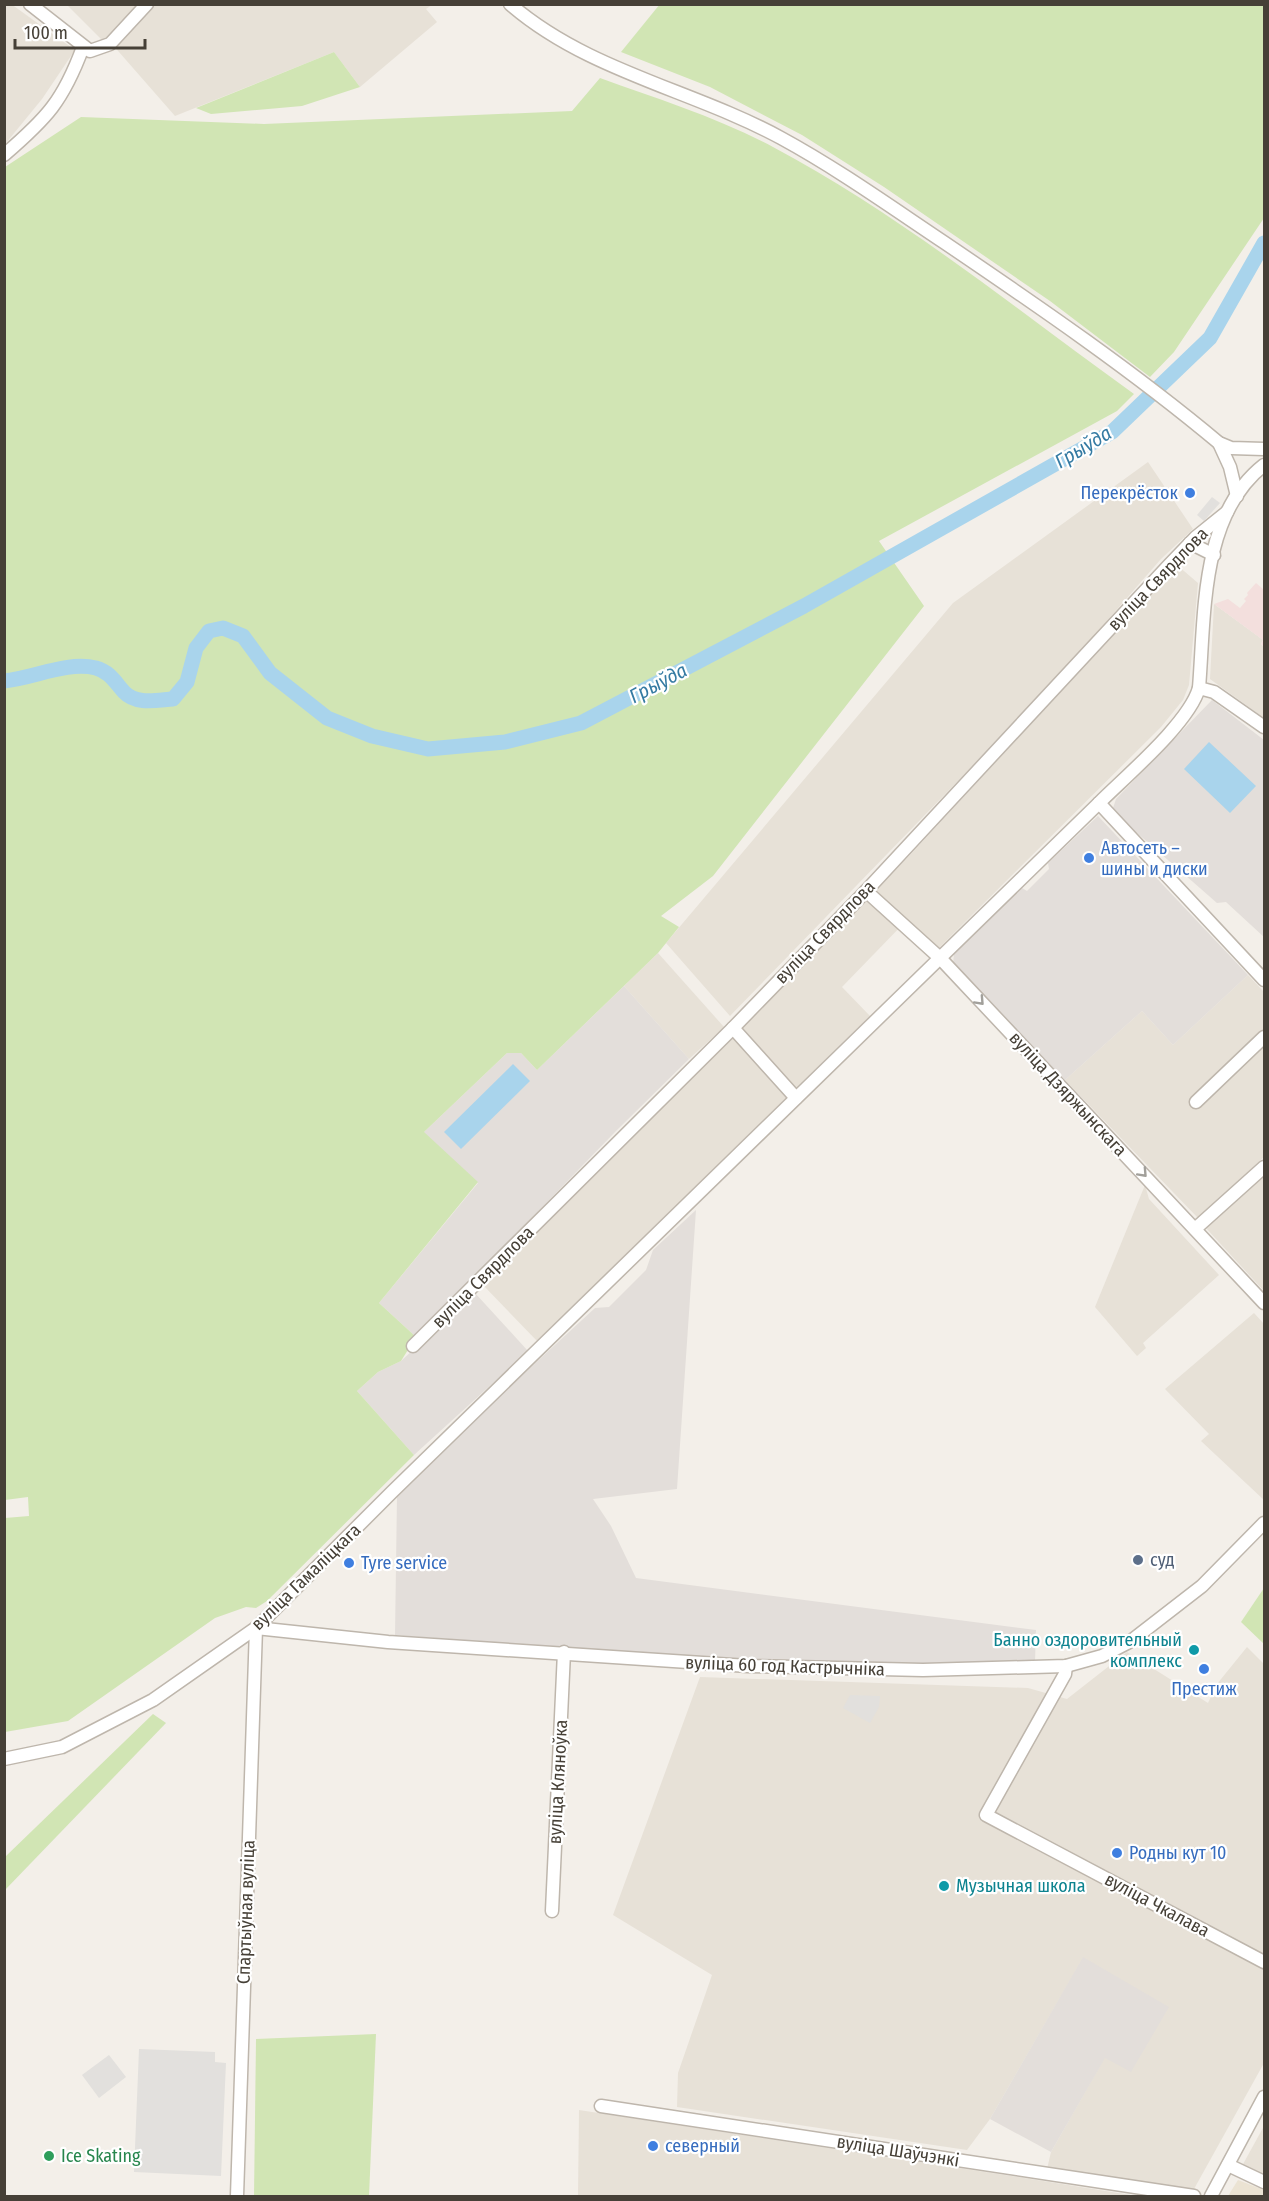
<svg xmlns="http://www.w3.org/2000/svg" width="1269" height="2201" font-family="'Fira Sans Condensed',sans-serif">
  <style>
    .residential { fill: #e7e1d7 }
    .industrial { fill: #e3deda }
    .education { fill: #ebe3d3 }
    .medical { fill: #f3dfdd }
    .green { fill: #d1e5b4 }
    .parking { fill: #e2e0dd }
    .water { fill: #a9d4ec }
    .lines { fill: none; stroke-linecap: round; stroke-linejoin: round }
    .river { stroke: #a9d4ec; stroke-width: 15 }
    .minor-casing { stroke: #beb6ac; stroke-width: 15 }
    .minor { stroke: #fff; stroke-width: 12 }
    .oneway { stroke: #a2a09b }
    .shop-dot { fill: #3f7fe0; stroke: #fff; stroke-width: 2 }
    .service-dot { fill: #5c6f8a; stroke: #fff; stroke-width: 2 }
    .culture-dot { fill: #0f9aa8; stroke: #fff; stroke-width: 2 }
    .leisure-dot { fill: #2e9e5b; stroke: #fff; stroke-width: 2 }
    .labels { text-anchor: middle; dominant-baseline: central; stroke-width: 4.5; stroke-linejoin: round; paint-order: stroke }
    .shop-label { font-size: 18px; fill: #366cbe; stroke: #fff; text-anchor: start }
    .street-label { font-size: 18px; fill: #464037; stroke: #fff }
    .service-label { font-size: 18px; fill: #4e5e75; stroke: #fff; text-anchor: start }
    .culture-label { font-size: 18px; fill: #0d838f; stroke: #fff; text-anchor: end }
    .leisure-label { font-size: 18px; fill: #27864d; stroke: #fff; text-anchor: start }
    .water-label { font-size: 20px; font-style: italic; fill: #357ba3; stroke: #fff }
  </style>
  <rect width="100%" height="100%" fill="#f3efe9"/>
  <g class="residential">
    <polygon points="11,4 75,50 42,99 6,143 4,5"/>
    <polygon points="67,5 138,5 103,41"/>
    <polygon points="153,5 432,5 426,9 437,22 360,87 334,52 175,116 112,44"/>
    <polygon points="1148,462 1193,529 1161,559 1050,686 730,1016 666,943 953,603"/>
    <polygon points="1177,565 1198,583 1189,685 1183,700 1161,727 937,950 906,921 842,987 870,1016 537,1341 483,1285 744,1026 911,854"/>
    <polygon points="1214,604 1263,640 1261,644 1264,647 1264,718 1210,679"/>
    <polygon points="658,953 724,1027 689,1059 624,986"/>
    <polygon points="1248,975 1264,992 1264,1157 1198,1218 1065,1080 1142,1011 1173,1045"/>
    <polygon points="1264,1174 1264,1291 1205,1227"/>
    <polygon points="1145,1185 1149,1199 1219,1275 1143,1343 1146,1348 1137,1356 1095,1307"/>
    <polygon points="1254,1313 1264,1324 1264,1500 1201,1441 1209,1434 1165,1389"/>
    <polygon points="1247,1647 1264,1664 1264,2063 1194,2189 1047,2169 1051,2152 1105,2057 1083,1958 990,2119 967,2150 677,2107 678,2073 712,1975 613,1915 700,1677 1028,1688 1067,1699 1127,1652 1208,1703 1217,1684"/>
    <polygon points="579,2110 1018,2177 1137,2196 578,2196"/>
    <polygon points="1264,2126 1264,2176 1242,2166"/>
  </g>
  <g class="industrial">
    <polygon points="1212,700 1264,740 1264,937 1226,902 1217,903 1112,811 1116,799"/>
    <polygon points="1098,816 1248,975 1173,1045 1142,1011 1065,1080 953,964 954,954 1022,888 1027,891 1049,869 1048,863"/>
    <polygon points="624,986 689,1059 616,1131 416,1337 379,1303 478,1183 423,1133 507,1053 521,1053 537,1070"/>
    <polygon points="696,1210 677,1489 593,1499 611,1526 636,1578 1036,1630 1035,1662 860,1664 769,1662 395,1635 397,1496 416,1473 595,1308 609,1307 646,1270 653,1250"/>
    <polygon points="475,1293 528,1351 414,1455 357,1391 378,1372 401,1361"/>
    <polygon points="1083,1957 1169,2007 1131,2072 1105,2058 1051,2152 990,2119"/>
  </g>
  <polygon class="education" points="1238,2180 1264,2190 1264,2196 1228,2196"/>
  <polygon class="medical" points="1256,583 1264,590 1264,647 1261,644 1263,640 1214,604 1228,599 1240,608 1246,601 1244,599 1248,595 1247,593"/>
  <g class="green">
    <polygon points="660,4 1264,5 1264,218 1174,352 1150,377 1050,301 884,187 802,135 710,87 621,52"/>
    <polygon points="334,52 360,87 302,106 211,114 196,108"/>
    <path d="M600,78C658,99 719,118 773,147C898,213 1019,311 1134,394L1117,411L879,541L924,606L713,876L661,916L679,927L658,953L537,1070L521,1053H507L424,1132L478,1182L379,1303L416,1337L401,1361L378,1372L357,1391L414,1455L267,1601L256,1608L246,1607L215,1618L68,1721L5,1732V1518L29,1516L28,1497L5,1500V167L81,117L264,124L572,111Z"/>
    <polygon points="1264,1588 1264,1644 1241,1622"/>
    <polygon points="153,1714 166,1723 5,1890 5,1857"/>
    <polygon points="376,2034 369,2196 254,2196 256,2039"/>
  </g>
  <g class="parking">
    <polygon points="1212,497 1220,503 1204,521 1197,515"/>
    <polygon points="850,1695 880,1696 879,1707 870,1723 843,1708"/>
    <polygon points="139,2049 215,2052 215,2062 226,2063 221,2176 134,2172"/>
    <polygon points="109,2055 126,2077 99,2098 82,2075"/>
  </g>
  <g class="water">
    <polygon points="1209,742 1256,786 1230,813 1184,769"/>
    <polygon points="513,1064 530,1081 461,1149 444,1132"/>
  </g>
  <g class="lines">
    <path class="river" d="M4,681C34,678 67,661 96,668C110,672 115,682 124,692C136,705 157,700 173,699L187,682L196,648L209,631L223,628L243,636L270,673L327,718L372,736L428,749L505,742L581,723L804,606L1112,432L1210,338L1264,243"/>
    <g class="minor-casing">
      <g id="minor">
        <polyline points="30,4 90,51 110,44 147,4"/>
        <path d="M510,4C587,71 693,90 781,138C838,169 891,207 945,243C1038,306 1133,371 1219,443L1231,448L1264,449"/>
        <path d="M4,155C47,118 63,101 83,47"/>
        <polyline points="1219,443 1230,467 1237,496"/>
        <polyline points="1190,543 1214,555"/>
        <polyline points="1199,688 1214,692 1264,727"/>
        <polyline points="1099,803 1264,980"/>
        <polyline points="866,891 940,958 1264,1303"/>
        <polyline points="733,1028 796,1098"/>
        <polyline points="1196,1102 1264,1037"/>
        <polyline points="1195,1229 1264,1167"/>
        <polyline points="413,1346 733,1028 866,891 1169,565 1196,537 1227,512"/>
        <polyline points="256,1628 388,1642 748,1666 923,1670 1066,1666 1102,1656 1131,1641 1202,1586 1264,1523"/>
        <polyline points="1066,1666 1065,1674 986,1815 1264,1962"/>
        <path d="M4,1759L62,1747L153,1700L256,1628L392,1492L1099,803C1126,776 1189,723 1199,688C1205,615 1200,515 1264,465"/>
        <polyline points="552,1911 564,1652"/>
        <polyline points="601,2106 1194,2196"/>
        <polyline points="1228,2165 1264,2182"/>
        <polyline points="237,2196 256,1628"/>
        <polyline points="1211,2196 1264,2097"/>
      </g>
    </g>
    <use href="#minor" class="minor"/>
  </g>
  <defs><path id="oneway-chevron" d="M-2-3.5L2.5 0L-2 3.5" fill="none" stroke-width="1.6" stroke-linecap="round" stroke-linejoin="round" transform="scale(1.5)"/></defs>
  <g class="oneway">
    <use href="#oneway-chevron" transform="translate(980 1001) rotate(47)"/>
    <use href="#oneway-chevron" transform="translate(1143 1173) rotate(47)"/>
  </g>
  <g class="shop-dot">
    <circle cx="1190" cy="493" r="6"/>
    <circle cx="1089" cy="858" r="6"/>
    <circle cx="349" cy="1563" r="6"/>
    <circle cx="1204" cy="1669" r="6"/>
    <circle cx="1117" cy="1853" r="6"/>
    <circle cx="653" cy="2146" r="6"/>
  </g>
  <circle class="service-dot" cx="1138" cy="1560" r="6"/>
  <g class="culture-dot">
    <circle cx="1194" cy="1650" r="6"/>
    <circle cx="944" cy="1886" r="6"/>
  </g>
  <circle class="leisure-dot" cx="49" cy="2156" r="6"/>
  <g class="labels">
    <g class="shop-label">
      <text x="1178" y="493" text-anchor="end">Перекрёсток</text>
      <text x="1101" y="848">Автосеть –<tspan x="1101" dy="21">шины и диски</tspan></text>
      <text x="361" y="1563">Tyre service</text>
      <text x="1204" y="1689" text-anchor="middle">Престиж</text>
      <text x="1129" y="1853">Родны кут 10</text>
      <text x="665" y="2146">северный</text>
    </g>
    <g class="street-label">
      <text transform="translate(1158 579) rotate(-46)">вуліца Свярдлова</text>
      <text transform="translate(825 932) rotate(-46)">вуліца Свярдлова</text>
      <text transform="translate(1068 1094) rotate(47)">вуліца Дзяржынскага</text>
      <text transform="translate(483 1277) rotate(-45)">вуліца Свярдлова</text>
      <text transform="translate(306 1577) rotate(-44)">вуліца Гамаліцкага</text>
      <text transform="translate(785 1666) rotate(2)">вуліца 60 год Кастрычніка</text>
      <text transform="translate(558 1782) rotate(-87)">вуліца Кляноўка</text>
      <text transform="translate(1157 1905) rotate(28)">вуліца Чкалава</text>
      <text transform="translate(246 1912) rotate(-88)">Спартыўная вуліца</text>
      <text transform="translate(898 2151) rotate(9)">вуліца Шаўчэнкі</text>
    </g>
    <g class="service-label">
      <text x="1150" y="1560">суд</text>
    </g>
    <g class="culture-label">
      <text x="1182" y="1640">Банно оздоровительный<tspan x="1182" dy="21">комплекс</tspan></text>
      <text x="956" y="1886" text-anchor="start">Музычная школа</text>
    </g>
    <g class="leisure-label">
      <text x="61" y="2156">Ice Skating</text>
    </g>
    <g class="water-label">
      <text transform="translate(1083 447) rotate(-31)">Грыўда</text>
      <text transform="translate(658 683) rotate(-28)">Грыўда</text>
    </g>
  </g>
  <rect width="1269" height="2201" fill="none" stroke="#464037" stroke-width="12"/>
  <path d="M15 39v9h130v-9" fill="none" stroke="#464037" stroke-width="3"/>
  <text x="24" y="39" font-size="18" fill="#464037" stroke="#ffffff" stroke-width="4.5" paint-order="stroke">100 m</text>
</svg>
